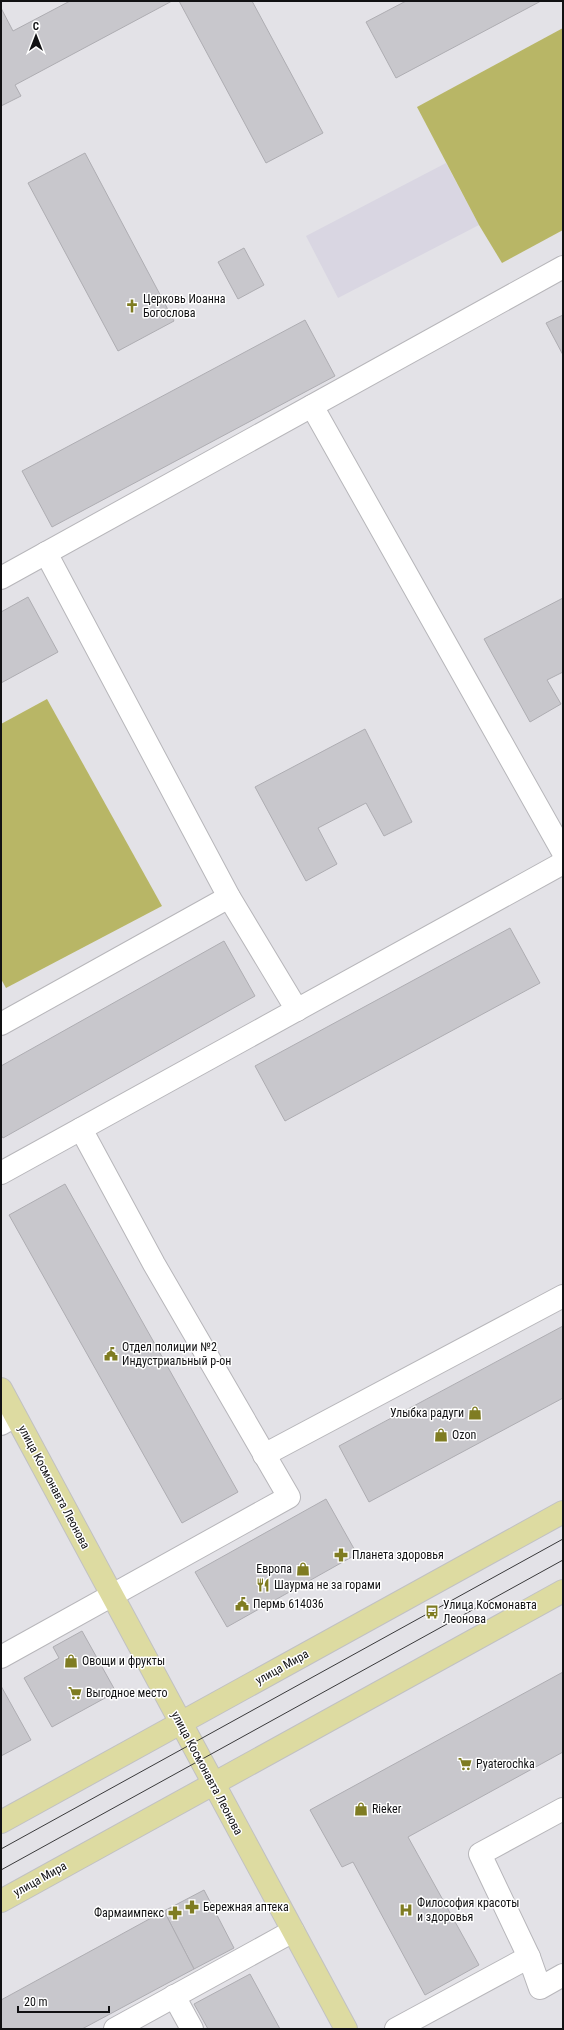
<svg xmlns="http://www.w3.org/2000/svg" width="564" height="2030" font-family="'Roboto Condensed',sans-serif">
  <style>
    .built { fill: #d9d6e2 }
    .green { fill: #b8b666 }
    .building { fill: #c8c7cc; stroke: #aeadb2 }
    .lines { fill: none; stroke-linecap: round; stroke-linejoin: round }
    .minor-casing { stroke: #b7b6ba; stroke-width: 24 }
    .major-casing { stroke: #c1c1c2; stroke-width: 24 }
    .minor { stroke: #fff; stroke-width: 22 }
    .major { stroke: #dddba1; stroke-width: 22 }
    .tram { stroke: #3a3a3c; stroke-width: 1 }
    .labels { text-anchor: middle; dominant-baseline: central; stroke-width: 3; stroke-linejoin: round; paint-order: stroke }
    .poi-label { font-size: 12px; fill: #111113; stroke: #fff; text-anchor: start }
    .street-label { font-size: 12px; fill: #111113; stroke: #fff }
  </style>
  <rect width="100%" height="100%" fill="#e3e2e7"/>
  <polygon class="built" points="446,163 479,225 338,298 306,236"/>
  <g class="green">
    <polygon points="563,28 563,230 502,263 479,225 417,107"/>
    <polygon points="47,699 162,906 6,988 1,979 1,724"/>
  </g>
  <g class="building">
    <polygon points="70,1 172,1 15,85 21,96 1,106 1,8 13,31"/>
    <polygon points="179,1 252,1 323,133 266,163"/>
    <polygon points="406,1 541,1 396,78 366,22"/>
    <polygon points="85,153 174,321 118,351 28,183"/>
    <polygon points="244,248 264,285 238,299 218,262"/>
    <polygon points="563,315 563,355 546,323"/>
    <polygon points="305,320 335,376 52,527 22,471"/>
    <polygon points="28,597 58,652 1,683 1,612"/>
    <polygon points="563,598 563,672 547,680 561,704 530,722 484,639"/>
    <polygon points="365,729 412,822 384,836 366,803 318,828 337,864 306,881 255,787"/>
    <polygon points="510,928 540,983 285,1121 255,1066"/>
    <polygon points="224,941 255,996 3,1138 1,1135 1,1066"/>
    <polygon points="65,1184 238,1492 182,1523 9,1215"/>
    <polygon points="563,1326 563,1398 369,1502 339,1446"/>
    <polygon points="326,1499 357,1554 227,1627 195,1572"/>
    <polygon points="82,1631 116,1692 52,1727 24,1678 59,1658 53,1647"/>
    <polygon points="563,1672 563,1752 408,1837 479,1965 425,1995 353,1862 342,1867 310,1810"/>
    <polygon points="1,1686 31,1740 1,1756"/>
    <polygon points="204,1890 234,1948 194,1969 164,1911"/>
    <polygon points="164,1911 194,1969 82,2029 1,2029 1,2000"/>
    <polygon points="250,1974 280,2029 208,2029 194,2004"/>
  </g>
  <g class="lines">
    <g class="minor-casing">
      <g id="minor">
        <polyline points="312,406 563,852"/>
        <polyline points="46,553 229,897 297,1010"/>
        <polyline points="1,578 563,267"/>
        <polyline points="1,1024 229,897"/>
        <polyline points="1,1173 563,863"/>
        <polyline points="1,1424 15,1416"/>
        <polyline points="264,1455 563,1296"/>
        <polyline points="1,1657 289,1497 154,1264 81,1129"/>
        <polyline points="529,1957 540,1988 563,1975"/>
        <polyline points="174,1996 192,2029"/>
        <polyline points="115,2029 293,1931"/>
        <polyline points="396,2029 529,1957 480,1854 563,1809"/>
      </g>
    </g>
    <g class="major-casing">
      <g id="major">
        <polyline points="1,1389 346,2029"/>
        <polyline points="1,1822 563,1512"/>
        <polyline points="1,1901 563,1591"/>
      </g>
    </g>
    <use href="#minor" class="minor"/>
    <use href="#major" class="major"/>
    <g class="tram">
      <polyline points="1,1849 563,1539"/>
      <polyline points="1,1870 563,1560"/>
    </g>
  </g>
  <defs>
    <g id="church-bare" transform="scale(1.08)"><path d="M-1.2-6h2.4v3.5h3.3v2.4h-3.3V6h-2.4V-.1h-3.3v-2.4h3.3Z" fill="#7f7c22" stroke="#fff" stroke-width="2.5" paint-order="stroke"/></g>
    <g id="civic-bare" transform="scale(1.08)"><path d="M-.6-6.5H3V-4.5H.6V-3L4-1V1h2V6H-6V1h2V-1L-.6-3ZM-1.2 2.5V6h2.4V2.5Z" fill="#7f7c22" stroke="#fff" stroke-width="2.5" paint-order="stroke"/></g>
    <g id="shop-bare" transform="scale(1.08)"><path d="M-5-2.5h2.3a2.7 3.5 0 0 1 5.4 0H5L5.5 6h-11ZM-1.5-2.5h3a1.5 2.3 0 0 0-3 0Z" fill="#7f7c22" stroke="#fff" stroke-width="2.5" paint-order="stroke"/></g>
    <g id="pharmacy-bare" transform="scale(1.08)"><path d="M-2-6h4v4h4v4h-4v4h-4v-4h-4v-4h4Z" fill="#7f7c22" stroke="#fff" stroke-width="2.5" paint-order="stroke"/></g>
    <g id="restaurant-bare" transform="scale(1.08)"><path d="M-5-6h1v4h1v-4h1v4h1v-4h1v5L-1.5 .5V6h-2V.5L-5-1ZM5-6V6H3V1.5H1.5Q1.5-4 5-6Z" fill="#7f7c22" stroke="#fff" stroke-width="2.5" paint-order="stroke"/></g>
    <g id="bus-bare" transform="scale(1.08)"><path d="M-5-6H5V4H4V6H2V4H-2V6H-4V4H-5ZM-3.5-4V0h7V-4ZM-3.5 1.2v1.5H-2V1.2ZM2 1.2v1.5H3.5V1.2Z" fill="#7f7c22" stroke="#fff" stroke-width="2.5" paint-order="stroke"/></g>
    <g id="supermarket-bare" transform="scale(1.08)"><path d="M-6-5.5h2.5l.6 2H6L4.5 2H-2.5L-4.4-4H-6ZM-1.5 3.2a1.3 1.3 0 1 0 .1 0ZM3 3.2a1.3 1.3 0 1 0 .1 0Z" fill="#7f7c22" stroke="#fff" stroke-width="2.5" paint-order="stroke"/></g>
    <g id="hospital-bare" transform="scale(1.08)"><path d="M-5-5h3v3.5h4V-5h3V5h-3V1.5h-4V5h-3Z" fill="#7f7c22" stroke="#fff" stroke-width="2.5" paint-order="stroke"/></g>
  </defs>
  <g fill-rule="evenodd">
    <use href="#church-bare" x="132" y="306"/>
    <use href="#civic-bare" x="111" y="1354"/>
    <use href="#shop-bare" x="475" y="1413"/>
    <use href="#shop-bare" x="441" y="1435"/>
    <use href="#pharmacy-bare" x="341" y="1555"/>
    <use href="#shop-bare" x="303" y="1569"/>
    <use href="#restaurant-bare" x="263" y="1585"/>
    <use href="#civic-bare" x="242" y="1604"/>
    <use href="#bus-bare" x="432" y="1612"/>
    <use href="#shop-bare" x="71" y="1661"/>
    <use href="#supermarket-bare" x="75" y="1693"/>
    <use href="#supermarket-bare" x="465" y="1764"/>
    <use href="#shop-bare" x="361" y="1809"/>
    <use href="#pharmacy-bare" x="192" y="1907"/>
    <use href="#hospital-bare" x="406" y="1910"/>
    <use href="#pharmacy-bare" x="175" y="1913"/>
  </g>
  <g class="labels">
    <g class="poi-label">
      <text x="143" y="299">Церковь Иоанна<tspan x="143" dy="14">Богослова</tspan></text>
      <text x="122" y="1347">Отдел полиции №2<tspan x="122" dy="14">Индустриальный р-он</tspan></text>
      <text x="464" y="1413" text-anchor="end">Улыбка радуги</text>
      <text x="452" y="1435">Ozon</text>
      <text x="352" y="1555">Планета здоровья</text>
      <text x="292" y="1569" text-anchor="end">Европа</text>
      <text x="274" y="1585">Шаурма не за горами</text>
      <text x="253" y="1604">Пермь 614036</text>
      <text x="443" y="1605">Улица Космонавта<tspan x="443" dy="14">Леонова</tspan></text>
      <text x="82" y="1661">Овощи и фрукты</text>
      <text x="86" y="1693">Выгодное место</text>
      <text x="476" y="1764">Pyaterochka</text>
      <text x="372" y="1809">Rieker</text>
      <text x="417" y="1903">Философия красоты<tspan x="417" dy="14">и здоровья</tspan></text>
      <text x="203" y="1907">Бережная аптека</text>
      <text x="164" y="1913" text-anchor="end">Фармаимпекс</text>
    </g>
    <g class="street-label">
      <text transform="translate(54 1487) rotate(62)">улица Космонавта Леонова</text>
      <text transform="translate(282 1667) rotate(-29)">улица Мира</text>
      <text transform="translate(207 1773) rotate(62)">улица Космонавта Леонова</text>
      <text transform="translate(40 1879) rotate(-29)">улица Мира</text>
    </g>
  </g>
  <rect width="564" height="2030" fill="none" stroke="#111113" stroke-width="4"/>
  <g transform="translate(36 36)" stroke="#ffffff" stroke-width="3" paint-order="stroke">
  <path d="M0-3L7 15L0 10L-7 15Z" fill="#111113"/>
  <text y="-6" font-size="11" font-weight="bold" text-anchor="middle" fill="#111113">С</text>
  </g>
  <path d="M18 2006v6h91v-6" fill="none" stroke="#111113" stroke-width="2"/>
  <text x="24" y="2006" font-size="12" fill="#111113" stroke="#ffffff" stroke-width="3" paint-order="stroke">20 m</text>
</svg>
